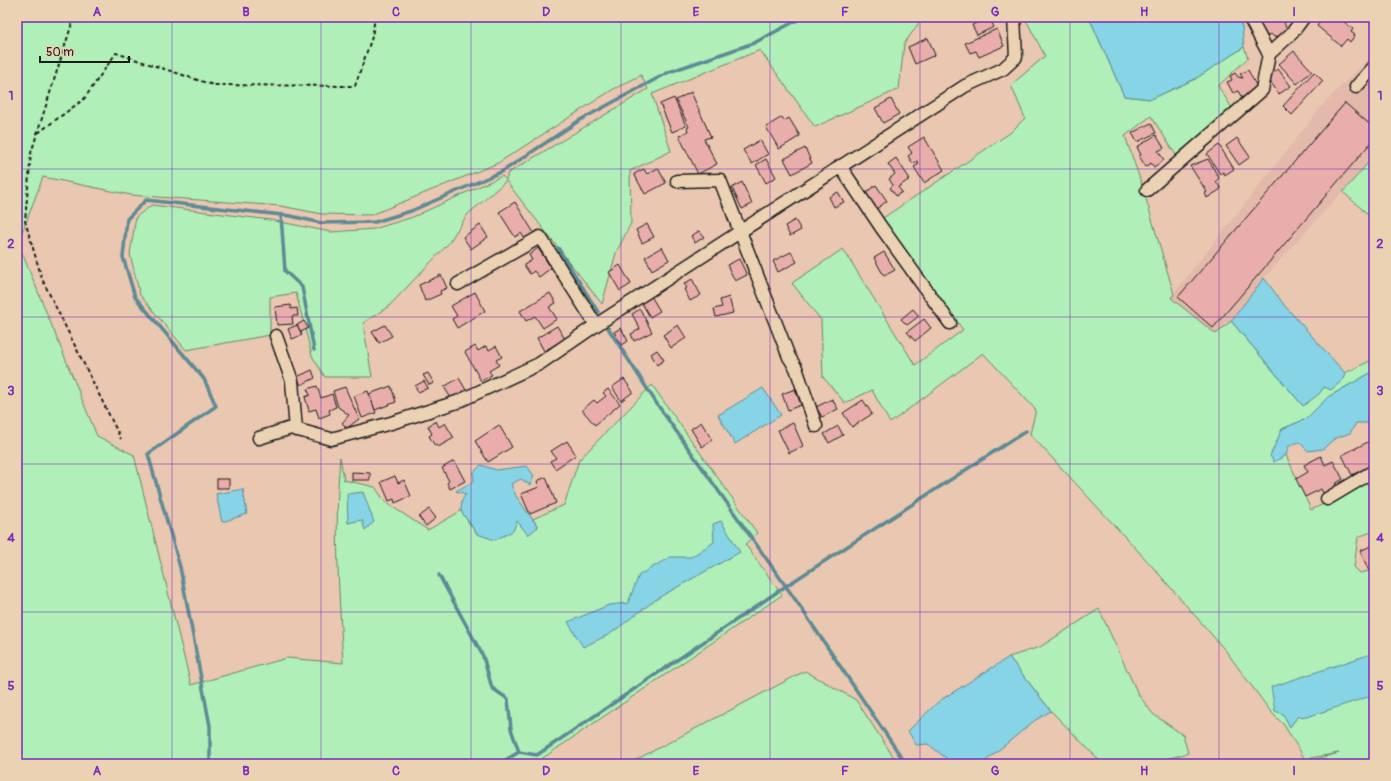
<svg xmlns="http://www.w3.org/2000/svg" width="1391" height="781" font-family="Pangolin,sans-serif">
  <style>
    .built { fill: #e2b9aa }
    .green { fill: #b0efb7; stroke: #66866a }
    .water { fill: #86d4e5; stroke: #5c8a95 }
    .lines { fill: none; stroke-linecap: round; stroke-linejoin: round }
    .stream { stroke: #5c8a95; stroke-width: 3.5 }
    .building { fill: #e9aeac; stroke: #1c1c1c }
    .minor-casing { stroke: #1c1c1c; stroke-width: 15 }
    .path { stroke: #1c1c1c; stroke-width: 2; stroke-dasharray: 4 3; stroke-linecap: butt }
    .minor { stroke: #ebd2b3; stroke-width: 12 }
    .grid { fill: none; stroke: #7b2cbf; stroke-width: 1; stroke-opacity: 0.55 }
    .neatline { fill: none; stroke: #7b2cbf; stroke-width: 1.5 }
    .grid-label { font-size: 13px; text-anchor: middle; font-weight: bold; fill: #7b2cbf }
  </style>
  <rect width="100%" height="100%" fill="#eac7b1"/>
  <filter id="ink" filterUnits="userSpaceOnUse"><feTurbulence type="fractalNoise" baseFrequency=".025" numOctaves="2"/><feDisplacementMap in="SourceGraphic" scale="8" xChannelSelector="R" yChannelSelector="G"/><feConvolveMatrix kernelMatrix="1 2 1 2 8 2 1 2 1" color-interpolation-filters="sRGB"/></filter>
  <g filter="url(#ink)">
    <polygon class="built" points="1374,53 1374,156 1264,278 1231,321 1216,334 1171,297 1322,106"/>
    <g class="green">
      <path d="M17,17H923L904,44L899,89L815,127L760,50L652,94L671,151L630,171L631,223L616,253L602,304L506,181L467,215L448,244L389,306L363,323L372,377H325L312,356L296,293L270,297V335L186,350L140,295L130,254L136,217L152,205L270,220L331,232L374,229L413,217L502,176L506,180L508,173L648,89L641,75L612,90L498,163L371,215L322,214L281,206L131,195L43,177L18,243L97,436L134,455L191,685L287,658L343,663C339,594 334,526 340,457L344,480L375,487L385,502L428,530L461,511L477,534L517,521L538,527L533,519L564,505L579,460L652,385L757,533L745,544L782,595L534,764H17Z"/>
      <polygon points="1027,17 1089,17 1124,96 1151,99 1195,79 1244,47 1248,58 1218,86 1232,108 1176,155 1151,116 1125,136 1141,182 1174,294 1171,298 1216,334 1231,321 1303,406 1324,387 1340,382 1345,373 1374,359 1374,371 1328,397 1306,419 1282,429 1274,461 1286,455 1311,510 1374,480 1374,531 1358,537 1354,567 1360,573 1374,570 1374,764 1317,764 1313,760 1339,753 1305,759 1284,725 1271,712 1225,650 1151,565 1030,434 1036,410 983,353 890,423 872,390 845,403 823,377 821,320 792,283 843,249 915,365 963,330 883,218 1010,133 1025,118 1011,85 1045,56 1025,18"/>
      <polygon points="1374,156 1374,220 1343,192"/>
      <polygon points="1099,609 1138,694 1153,714 1183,735 1188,753 1166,759 1159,764 1103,764 1051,711 1009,657 1040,647"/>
      <polygon points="805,671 856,700 898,764 628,764"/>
    </g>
    <g class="water">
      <polygon points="1089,17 1237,17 1242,27 1244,47 1195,79 1151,99 1124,96"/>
      <polygon points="1264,278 1285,306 1345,373 1343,380 1331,390 1324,387 1319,394 1303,406 1231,321"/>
      <polygon points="1374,371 1374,423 1356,423 1350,433 1334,439 1323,449 1308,451 1299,442 1289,446 1286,455 1274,462 1270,456 1282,429 1306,419 1328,397"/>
      <polygon points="763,388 781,415 735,444 718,415"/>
      <polygon points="481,465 496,470 527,466 534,476 530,485 521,479 511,484 516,496 538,527 528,535 517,521 513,531 495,540 477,534 461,511 462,500 466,494 456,491 474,481 473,473"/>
      <polygon points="243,489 247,514 222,522 216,494"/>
      <polygon points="363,492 374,522 365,530 362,520 348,523 347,494"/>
      <polygon points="721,521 740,552 658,598 610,634 583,647 568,622 609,605 628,603 639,575 670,557 691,557 714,542 713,524"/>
      <polygon points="1374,653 1374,695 1307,717 1298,716 1290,727 1283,714 1275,711 1271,687"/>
      <polygon points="1009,657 1051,711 1034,721 982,764 944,764 946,758 928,744 916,745 908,731 939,701"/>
    </g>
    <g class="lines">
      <g class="stream">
        <polyline points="281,215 285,271 302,287 314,350"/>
        <polyline points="558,248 598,312"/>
        <polyline points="608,328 657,404 797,602 906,764"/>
        <polyline points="439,575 483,656 492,688 508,699 511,729 519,752"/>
        <polyline points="210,764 210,726 180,567 148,454 216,406 204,379 135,297 123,257 127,219 146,200 291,216 321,223 375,222 411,211 503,171 580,120 669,72 754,43 803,17"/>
        <polyline points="499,764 519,752 537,755 786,586 1026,431"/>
      </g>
    </g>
    <g class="building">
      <polygon points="989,17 994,27 977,35 972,25"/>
      <polygon points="1268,17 1285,17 1287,21 1284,23 1287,29 1281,36 1274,37 1271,34 1264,37 1257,22"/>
      <polygon points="1324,17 1338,17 1353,29 1351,32 1355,35 1350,42 1347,39 1341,46 1317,26"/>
      <polygon points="997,29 1004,46 979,57 976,51 970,53 965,43"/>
      <polygon points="928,38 935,55 915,64 908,47"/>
      <polygon points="1294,51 1312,71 1297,84 1279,64"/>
      <polygon points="1278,69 1291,86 1279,94 1267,77"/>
      <polygon points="1248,70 1258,89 1242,98 1238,91 1233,93 1227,82 1232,80 1230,76 1235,73 1238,77 1243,78 1240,74"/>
      <polygon points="1314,72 1323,81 1292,115 1283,106"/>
      <polygon points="691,92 711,137 704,139 717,164 698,174 679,136 688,131 687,128 689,127 676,100"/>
      <polygon points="674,98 686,126 672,132 660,104"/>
      <polygon points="891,99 899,114 883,123 875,108"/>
      <polygon points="1345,103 1374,128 1374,139 1213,328 1178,297"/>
      <polygon points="782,117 784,121 789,118 800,136 779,149 766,127"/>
      <polygon points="1151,123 1156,133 1137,142 1132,133"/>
      <polygon points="1156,135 1164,148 1158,151 1164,160 1154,167 1151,163 1146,167 1139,156 1141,155 1137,147"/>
      <polygon points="924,137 944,170 924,183 914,167 919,164 917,161 913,164 908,156 912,153 908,147"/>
      <polygon points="1237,138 1250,157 1239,165 1226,146"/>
      <polygon points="760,140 768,154 752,164 743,150"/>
      <polygon points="1219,145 1234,169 1225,175 1223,172 1220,174 1207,154"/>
      <polygon points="805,148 812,163 792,174 784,159"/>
      <polygon points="896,158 910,179 898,187 902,192 896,196 890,188 893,185 889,179 895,174 888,164"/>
      <polygon points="766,159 776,177 766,183 756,165"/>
      <polygon points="1208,159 1219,178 1216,181 1221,189 1207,198 1205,193 1207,192 1190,166"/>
      <polygon points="658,168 666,183 645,194 634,174 644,169 647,174"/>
      <polygon points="742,182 752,204 742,209 732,188"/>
      <polygon points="876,185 887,201 875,210 864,194"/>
      <polygon points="838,192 844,202 834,207 829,197"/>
      <polygon points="515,202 534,233 525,239 521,233 515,237 499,212"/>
      <polygon points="795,220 801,230 790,236 785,226"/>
      <polygon points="647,224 654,237 642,243 636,230"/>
      <polygon points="480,225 488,237 471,249 463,237"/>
      <polygon points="699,231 704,237 695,243 691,236"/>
      <polygon points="662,247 669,260 652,270 645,257"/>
      <polygon points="538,248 551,268 539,277 534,271 530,274 524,265 532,260 529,255"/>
      <polygon points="791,252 797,262 778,272 773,261"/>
      <polygon points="884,252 895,270 884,276 874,258"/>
      <polygon points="739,259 747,275 735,281 727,265"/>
      <polygon points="620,265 631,284 620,291 609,272"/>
      <polygon points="441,275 447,288 440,291 441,294 425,301 419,285"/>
      <polygon points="692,279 701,295 690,301 684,289 687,288 684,284"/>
      <polygon points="475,292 485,311 457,328 452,319 457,316 451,306"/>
      <polygon points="550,293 556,303 549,307 557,319 543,328 535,316 526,321 520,311"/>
      <polygon points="651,296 660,311 650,317 641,302"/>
      <polygon points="729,297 733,313 716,317 714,309 722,307 720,300"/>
      <polygon points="291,305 291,309 297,308 298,316 292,316 293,324 277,325 275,307"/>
      <polygon points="640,309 652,332 634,341 631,334 640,329 632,314"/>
      <polygon points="913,309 919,316 907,325 901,319"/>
      <polygon points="924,319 931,328 915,341 907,332"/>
      <polygon points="304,321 308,328 301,332 297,325"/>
      <polygon points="297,325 302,335 292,339 288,329"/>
      <polygon points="385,325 392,336 379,343 372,332"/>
      <polygon points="678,325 686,338 671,348 663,335"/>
      <polygon points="557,326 565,339 544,351 537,338"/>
      <polygon points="621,328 628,341 622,345 614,332"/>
      <polygon points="475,346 478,351 486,346 489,350 496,346 502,357 496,360 499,365 489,371 492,375 481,381 465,352"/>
      <polygon points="657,350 664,360 657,365 651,354"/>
      <polygon points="312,370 315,378 301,385 297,377"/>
      <polygon points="428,373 434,383 429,385 423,375"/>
      <polygon points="459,378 466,390 451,398 444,387"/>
      <polygon points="624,379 633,392 621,401 612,387"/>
      <polygon points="424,381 428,388 418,392 415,386"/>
      <polygon points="317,386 321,398 332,394 336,407 329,410 330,414 319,418 316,409 309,411 305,397 310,395 307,389"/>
      <polygon points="391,386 396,402 375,410 369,394"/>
      <polygon points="345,387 359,419 347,428 342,423 349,415 338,407 333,391"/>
      <polygon points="608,389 620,404 595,425 582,410 594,400 597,403 606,396 603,393"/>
      <polygon points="795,389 801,405 788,410 782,394"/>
      <polygon points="368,391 376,413 362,418 354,396"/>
      <polygon points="832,399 838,409 822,417 816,407"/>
      <polygon points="863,400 872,414 852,427 843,413"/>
      <polygon points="436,421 439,427 445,423 454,438 438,447 437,445 435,446 429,436 432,434 428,426"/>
      <polygon points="701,422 712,440 702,447 691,429"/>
      <polygon points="793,423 803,446 789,453 778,430"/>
      <polygon points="499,425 512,447 488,462 475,441"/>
      <polygon points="838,426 843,435 829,443 824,434"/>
      <polygon points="567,441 576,455 555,469 550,461 556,458 551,451"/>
      <polygon points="1370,441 1374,448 1374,464 1352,475 1342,455"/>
      <polygon points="1321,456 1325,465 1333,461 1343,479 1335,484 1337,488 1324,495 1321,489 1305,497 1296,479 1308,472 1304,465"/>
      <polygon points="454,461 465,481 450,489 447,483 449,481 442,468"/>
      <polygon points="352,472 370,473 370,480 352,480"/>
      <polygon points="395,476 398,483 404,480 411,496 395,503 394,499 389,501 381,482"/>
      <polygon points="546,477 556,503 530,514 521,494 539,487 537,481"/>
      <rect x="217" y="479" width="12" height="9"/>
      <polygon points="429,509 436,518 426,526 419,517"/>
      <polygon points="1373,545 1374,568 1369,571 1360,551"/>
    </g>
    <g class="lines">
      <g class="minor-casing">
        <g id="minor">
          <polyline points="1249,17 1269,54"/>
          <polyline points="1356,87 1374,67"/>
          <polyline points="840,166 881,227 950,323"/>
          <polyline points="677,181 720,180 789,357 796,368 816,426"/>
          <polyline points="1147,190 1262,90 1269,54 1292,33 1304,17"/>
          <polyline points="458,284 540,237 596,325"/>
          <polyline points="276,336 292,381 296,430"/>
          <polyline points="259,438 291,428 331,439 391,423 457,402 539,364 596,325 965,86 1003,69 1016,57 1014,17"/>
          <polyline points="1327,499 1374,471"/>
        </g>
      </g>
      <g class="path">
        <polyline points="74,17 31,153 25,221 42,279 121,439"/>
        <polyline points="38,133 84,99 116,53 213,85 355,86 372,37 375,17"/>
      </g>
      <use href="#minor" class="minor"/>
    </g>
  </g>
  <path class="grid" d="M172,17V764M321,17V764M471,17V764M621,17V764M770,17V764M920,17V764M1070,17V764M1219,17V764M17,169H1374M17,317H1374M17,464H1374M17,612H1374"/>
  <rect width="1391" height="781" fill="none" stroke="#ebd2b3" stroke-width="44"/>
  <path d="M40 56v6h89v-6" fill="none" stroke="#1c1c1c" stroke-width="2"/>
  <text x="46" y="56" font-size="12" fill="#1c1c1c" stroke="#ebd2b3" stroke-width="3" paint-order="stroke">50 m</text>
  <rect x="22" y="22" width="1347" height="737" class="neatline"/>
  <g class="grid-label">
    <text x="97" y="16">A</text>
    <text x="246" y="16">B</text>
    <text x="396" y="16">C</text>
    <text x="546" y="16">D</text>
    <text x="696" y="16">E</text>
    <text x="845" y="16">F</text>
    <text x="995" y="16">G</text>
    <text x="1144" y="16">H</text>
    <text x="1294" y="16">I</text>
    <text x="11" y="100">1</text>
    <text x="1380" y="100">1</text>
    <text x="11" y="248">2</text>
    <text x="1380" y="248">2</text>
    <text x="11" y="395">3</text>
    <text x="1380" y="395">3</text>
    <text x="11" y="542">4</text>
    <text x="1380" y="542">4</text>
    <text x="11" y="690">5</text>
    <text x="1380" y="690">5</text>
    <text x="97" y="775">A</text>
    <text x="246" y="775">B</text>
    <text x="396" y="775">C</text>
    <text x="546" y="775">D</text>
    <text x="696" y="775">E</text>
    <text x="845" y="775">F</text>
    <text x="995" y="775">G</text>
    <text x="1144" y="775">H</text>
    <text x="1294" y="775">I</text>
  </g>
</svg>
